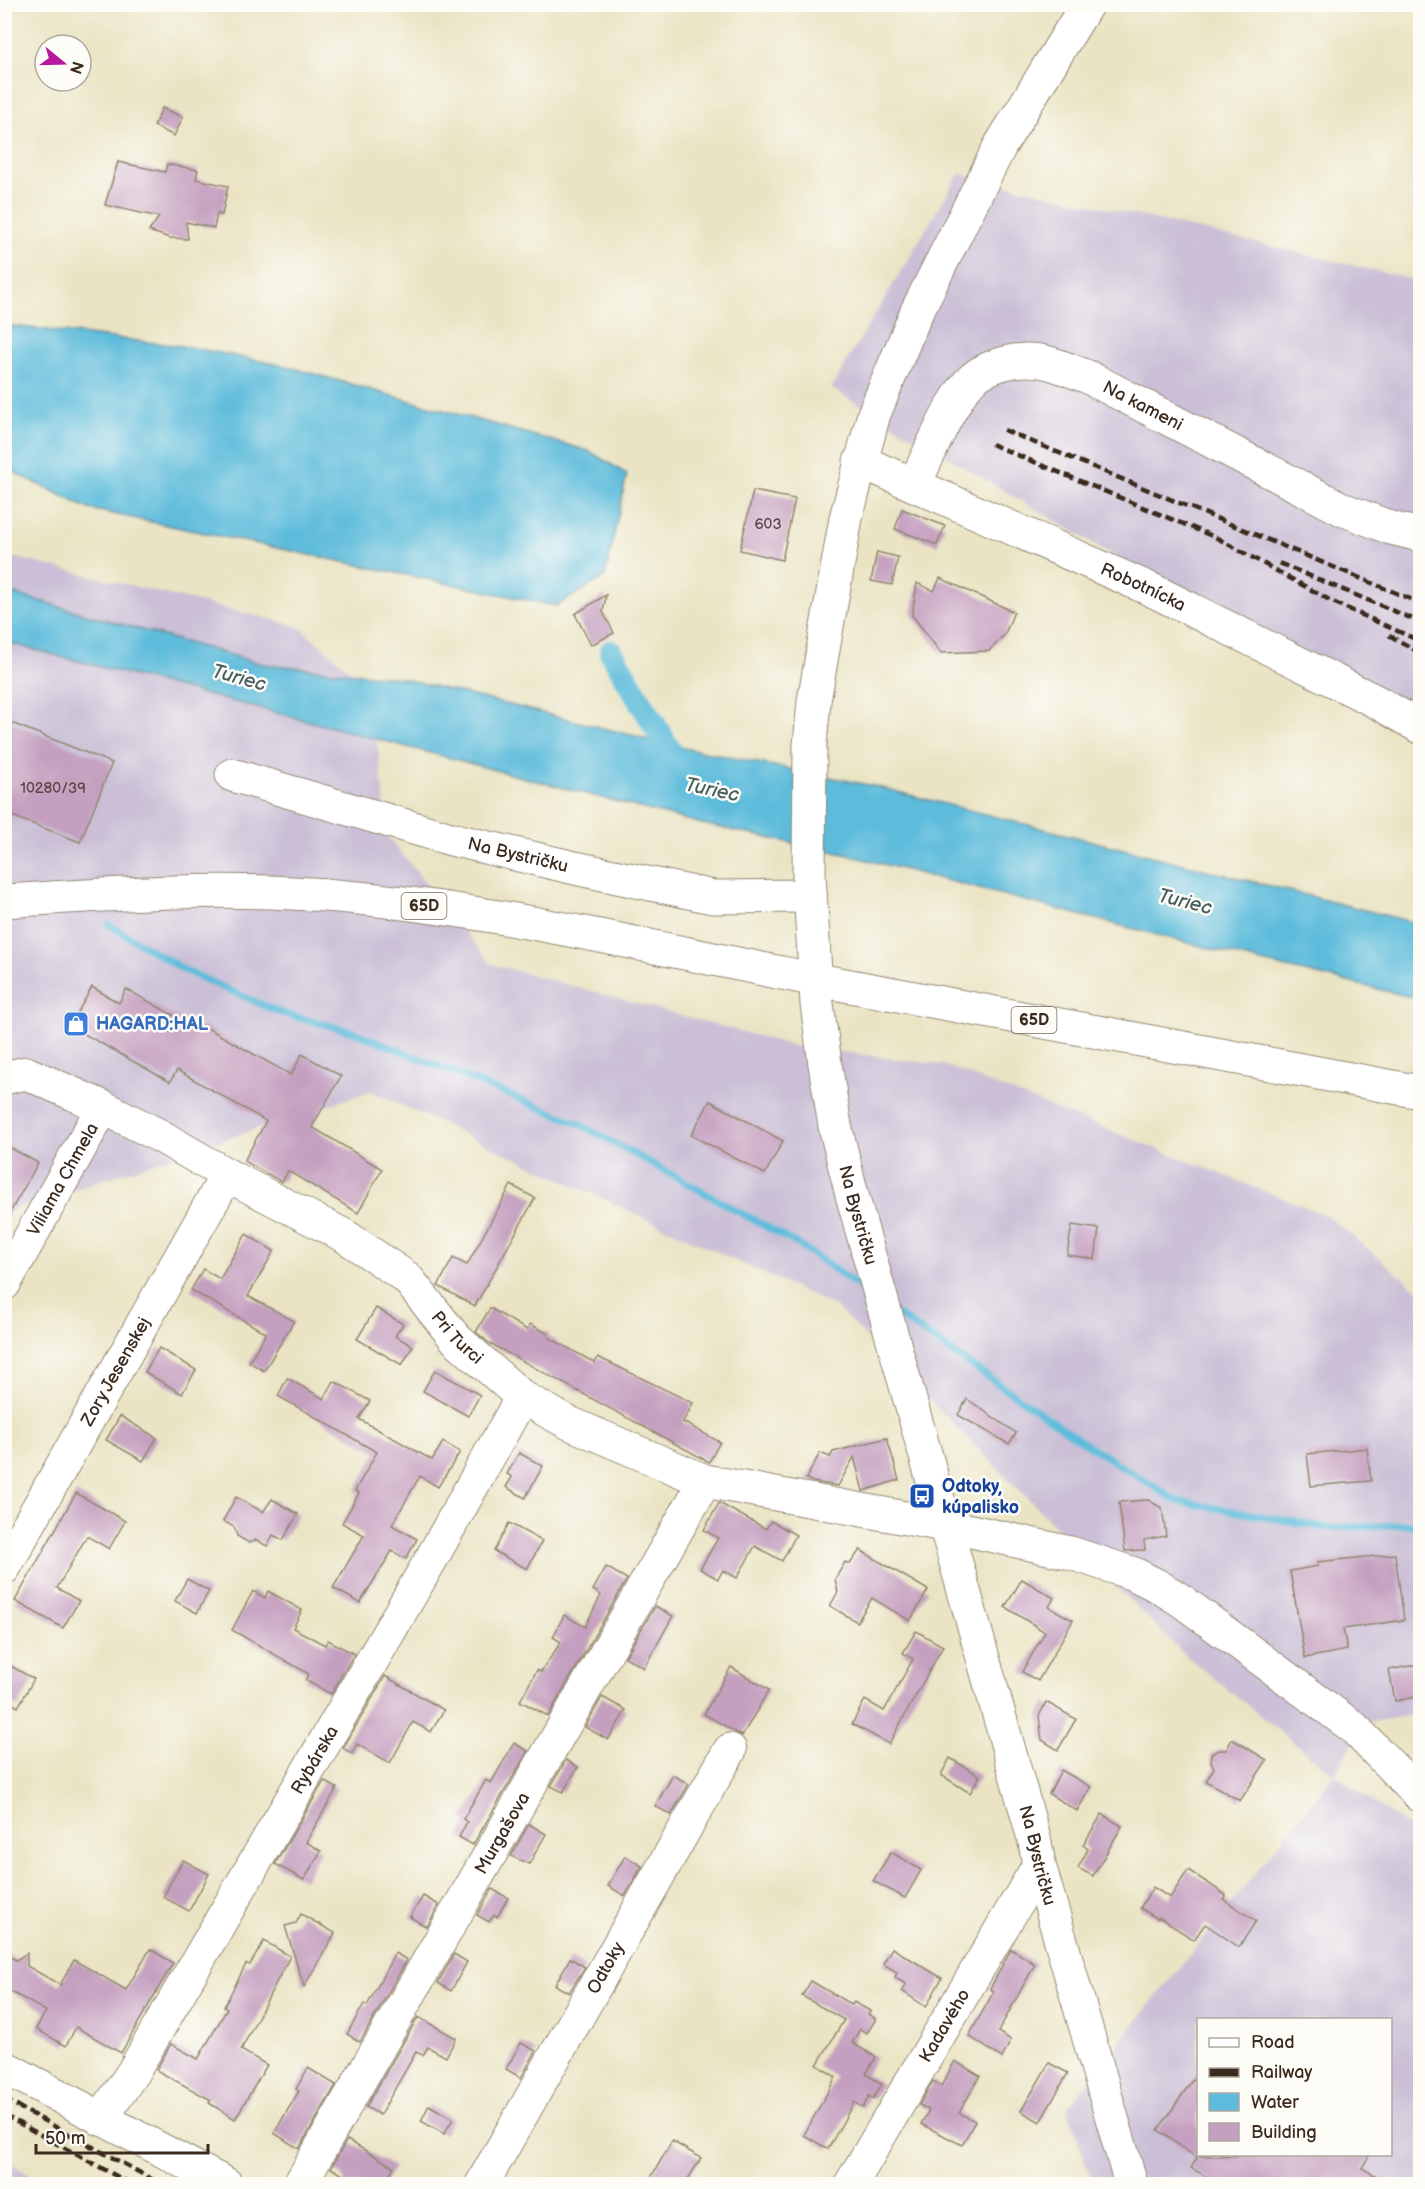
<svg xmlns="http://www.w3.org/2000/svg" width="1425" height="2189" font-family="'Balsamiq Sans',sans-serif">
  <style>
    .industrial { fill: #cabfd6; fill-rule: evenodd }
    .water { fill: #5dbcdb; stroke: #4c737c; stroke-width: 1.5 }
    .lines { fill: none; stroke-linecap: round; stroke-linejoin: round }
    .stream { stroke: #5dbcdb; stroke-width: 7 }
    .canal { stroke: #5dbcdb; stroke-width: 24 }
    .building { fill: #c49fbf }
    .minor-casing { stroke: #928771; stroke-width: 35 }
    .major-casing { stroke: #928771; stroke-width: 35 }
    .minor { stroke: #fff; stroke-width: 33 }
    .major { stroke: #fff; stroke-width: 33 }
    .rail { stroke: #3b2a1e; stroke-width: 4.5; stroke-dasharray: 9 4.5; stroke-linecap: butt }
    .labels { text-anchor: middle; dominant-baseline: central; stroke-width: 5; stroke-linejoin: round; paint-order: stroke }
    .number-label { font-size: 15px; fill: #5d4746 }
    .shield { fill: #fdfcf7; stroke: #75695f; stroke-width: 1.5 }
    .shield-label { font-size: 16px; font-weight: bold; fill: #3b2a1e }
    .street-label { font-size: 18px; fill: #3b2a1e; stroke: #fdfcf7 }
    .shop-label { font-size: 18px; font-weight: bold; fill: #366cbe; stroke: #fdfcf7; text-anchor: start }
    .transit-label { font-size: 18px; font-weight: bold; fill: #164399; stroke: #fdfcf7; text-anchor: start }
    .water-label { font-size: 20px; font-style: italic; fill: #475d60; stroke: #fdfcf7 }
  </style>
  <rect width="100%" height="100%" fill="#fdfcf7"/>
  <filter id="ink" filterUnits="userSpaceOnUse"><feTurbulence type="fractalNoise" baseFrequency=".0167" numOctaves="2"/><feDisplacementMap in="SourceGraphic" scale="12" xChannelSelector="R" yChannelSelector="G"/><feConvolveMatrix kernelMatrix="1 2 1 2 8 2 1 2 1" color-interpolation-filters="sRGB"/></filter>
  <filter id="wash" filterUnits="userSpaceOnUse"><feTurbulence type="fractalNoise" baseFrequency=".008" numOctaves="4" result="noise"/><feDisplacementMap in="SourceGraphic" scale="24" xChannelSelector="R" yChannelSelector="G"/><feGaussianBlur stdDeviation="1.35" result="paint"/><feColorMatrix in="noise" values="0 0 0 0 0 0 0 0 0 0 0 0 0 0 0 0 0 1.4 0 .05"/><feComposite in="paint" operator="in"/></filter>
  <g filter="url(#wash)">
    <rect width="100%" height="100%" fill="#eae4c4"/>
    <g class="industrial">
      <polygon points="959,174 1420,281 1420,737 831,388"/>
      <path d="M5,555L298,626L370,687L389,838L491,964L794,1046L944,1065L1328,1216L1420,1292V1714L1364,1723L1335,1775L1420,1834V2184H1093L1067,2108L1334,1775L1185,1655L836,1307L371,1091L5,1212ZM1198,2020H1390V2154H1198Z"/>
      <polygon points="5,2160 45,2184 5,2184"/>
    </g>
    <g class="water">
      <polygon points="4,325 189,347 286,366 589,451 627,474 605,577 556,606 89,509 5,468"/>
      <polygon points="4,591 262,664 401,678 684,748 874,786 1416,923 1420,924 1420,999 1262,962 844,854 698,823 5,642"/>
    </g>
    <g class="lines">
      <g class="stream">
        <polyline points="109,925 186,971 281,1013 354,1032 578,1123 801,1246 867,1292"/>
        <polyline points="898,1315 1083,1442 1177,1501 1327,1528 1420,1524"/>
      </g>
      <polyline class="canal" points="611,652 682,771"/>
    </g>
    <g id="blocks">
      <g class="building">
        <polygon points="162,108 183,117 174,136 154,126"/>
        <polygon points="118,162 165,172 167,164 198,170 196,179 228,186 222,215 217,214 214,228 186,222 188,239 170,238 149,231 159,217 105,205"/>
        <polygon points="753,491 795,499 782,560 740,550"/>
        <polygon points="902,509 945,526 937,545 895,529"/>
        <polygon points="877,552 898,557 892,585 871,581"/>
        <polygon points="940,578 1014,612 1005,634 989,651 941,653 912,615 917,583 934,591"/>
        <polygon points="606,595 603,612 614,633 591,645 575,614"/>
        <polygon points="4,720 112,763 80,842 4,813"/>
        <polygon points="92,987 119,1003 126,989 200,1030 202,1025 291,1075 302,1054 341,1076 312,1127 382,1169 358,1213 288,1171 282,1182 244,1161 266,1121 177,1070 170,1082 70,1026"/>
        <polygon points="710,1101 783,1141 765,1174 691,1135"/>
        <polygon points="4,1144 38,1163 4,1223"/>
        <polygon points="511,1185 535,1198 475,1306 438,1286 453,1258 467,1265"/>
        <polygon points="1072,1225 1099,1229 1095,1259 1067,1255"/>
        <polygon points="246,1234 274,1251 248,1296 294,1321 264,1371 249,1362 266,1333 191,1290 203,1269 220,1279"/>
        <polygon points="376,1308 403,1324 395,1336 413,1346 402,1365 357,1339"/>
        <polygon points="490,1308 527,1330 530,1324 549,1334 548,1337 595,1363 598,1357 693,1403 683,1422 720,1442 709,1462 489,1343 476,1332"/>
        <polygon points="159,1348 196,1370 182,1394 145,1372"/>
        <polygon points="435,1370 480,1395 468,1416 423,1391"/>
        <polygon points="287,1378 324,1399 334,1381 370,1401 359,1419 432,1460 443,1442 460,1452 438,1487 420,1476 392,1525 417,1539 406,1559 392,1551 360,1603 333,1588 364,1535 342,1523 359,1493 355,1491 377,1452 278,1396"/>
        <polygon points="967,1399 1016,1433 1009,1444 958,1415"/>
        <polygon points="120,1416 157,1438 143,1461 106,1440"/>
        <polygon points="887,1438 899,1480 863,1491 854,1457 838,1486 813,1482 806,1479 820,1453 830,1457 833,1452"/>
        <polygon points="1367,1448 1371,1481 1311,1486 1307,1454"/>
        <polygon points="519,1453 543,1466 525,1498 506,1487 512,1477 507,1474"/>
        <polygon points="76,1493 125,1521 109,1549 87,1536 57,1588 79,1601 63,1628 15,1601"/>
        <polygon points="236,1497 263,1512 272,1499 298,1514 283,1540 273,1535 267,1546 256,1540 249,1543 237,1536 234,1527 223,1521"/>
        <polygon points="1148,1500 1162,1508 1166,1536 1144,1540 1145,1550 1125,1551 1119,1502"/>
        <polygon points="719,1503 766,1529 771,1521 796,1535 782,1561 755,1546 737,1578 723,1570 718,1579 700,1569 718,1538 704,1530"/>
        <polygon points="509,1523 542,1541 527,1569 494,1551"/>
        <polygon points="860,1550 928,1590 910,1621 872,1598 857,1622 830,1606 838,1592 835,1579 845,1562 850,1564"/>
        <polygon points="1395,1554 1404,1620 1343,1629 1347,1650 1305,1658 1290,1571 1318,1566 1317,1562"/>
        <polygon points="606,1567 627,1579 548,1716 520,1701 537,1670 541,1672 561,1642 553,1637 564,1615 585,1627 601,1595 593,1590"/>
        <polygon points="187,1579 209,1591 197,1613 175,1601"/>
        <polygon points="1022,1579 1054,1598 1049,1607 1073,1620 1038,1681 1022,1672 1045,1632 1005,1607"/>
        <polygon points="253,1591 265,1598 268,1591 302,1610 293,1628 325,1645 328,1640 354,1654 331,1694 305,1680 309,1674 232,1630"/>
        <polygon points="655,1606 673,1616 644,1668 625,1657"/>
        <polygon points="916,1631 943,1646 889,1744 852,1724 865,1700 884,1711 913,1659 903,1653"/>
        <polygon points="4,1662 34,1679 18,1707 4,1699"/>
        <polygon points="1420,1664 1420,1696 1395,1701 1389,1670"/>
        <polygon points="731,1667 769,1690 742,1736 704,1714"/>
        <polygon points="385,1676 444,1710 431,1732 413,1722 390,1763 357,1744 352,1754 343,1748"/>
        <polygon points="602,1697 626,1710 608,1740 585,1727"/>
        <polygon points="1046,1702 1076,1719 1058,1750 1042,1740 1039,1716"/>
        <polygon points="1232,1739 1267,1760 1240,1801 1206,1781 1214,1768 1211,1761 1211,1754 1219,1750 1226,1750"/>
        <polygon points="514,1743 528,1751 473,1845 459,1837 467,1822 463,1819 486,1780 491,1783"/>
        <polygon points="950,1758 980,1776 970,1793 941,1775"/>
        <polygon points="566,1760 578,1767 563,1792 551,1786"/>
        <polygon points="1061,1770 1091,1787 1077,1811 1049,1794"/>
        <polygon points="673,1775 689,1784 671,1815 655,1806"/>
        <polygon points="324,1781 337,1788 306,1842 321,1851 304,1880 275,1864"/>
        <polygon points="1102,1814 1122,1826 1093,1876 1078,1868 1088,1849 1083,1845"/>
        <polygon points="529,1824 546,1834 529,1864 511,1856"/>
        <polygon points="891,1852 921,1870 905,1898 873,1881"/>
        <polygon points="625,1856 642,1866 625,1896 608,1886"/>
        <polygon points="183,1860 209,1874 189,1911 163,1897"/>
        <polygon points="1188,1870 1226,1895 1223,1899 1256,1921 1239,1947 1205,1924 1194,1940 1159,1917 1158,1919 1140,1908 1153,1887 1170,1898"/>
        <polygon points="492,1889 508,1898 497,1917 494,1915 489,1922 477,1915"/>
        <polygon points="423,1896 439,1905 427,1927 410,1917"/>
        <polygon points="301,1914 335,1933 304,1987 285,1926 296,1923"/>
        <polygon points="264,1941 290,1956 241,2050 267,2065 235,2119 209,2103 211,2100 156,2070 171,2044 198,2059 227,2009 224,2007 246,1964 250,1965"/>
        <polygon points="892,1948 942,1978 926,2007 902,1991 906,1984 895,1978 897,1972 883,1964"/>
        <polygon points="150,1949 173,1963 121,2053 76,2027 66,2046 36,2029 46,2011 4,1988 4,1953 16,1960 27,1953 27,1966 60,1985 74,1960 126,1990"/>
        <polygon points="1011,1949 1035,1964 998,2032 1011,2040 1002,2058 969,2036 994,1991 990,1989"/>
        <polygon points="395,1953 407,1960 360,2042 347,2034 364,2004 367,2006"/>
        <polygon points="454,1954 467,1962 451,1991 438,1983"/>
        <polygon points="570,1958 585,1967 569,1993 555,1985"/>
        <polygon points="811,1981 852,2005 854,2002 870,2011 868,2014 876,2019 867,2033 860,2029 852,2043 876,2057 866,2074 882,2084 873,2099 869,2096 863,2108 854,2102 828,2149 804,2135 836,2077 817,2065 844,2020 802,1996"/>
        <polygon points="418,2017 456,2038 446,2057 428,2047 423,2055 416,2052 380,2115 366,2107"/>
        <polygon points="521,2043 536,2051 521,2078 506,2069"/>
        <polygon points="955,2061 980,2076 959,2113 975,2121 962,2145 921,2124 929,2110 919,2105 933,2081 941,2086"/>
        <polygon points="1049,2063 1068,2073 1040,2122 1021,2111"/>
        <polygon points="308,2068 336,2085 299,2149 274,2133 299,2091 296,2089"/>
        <polygon points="1198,2072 1198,2156 1370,2154 1362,2168 1390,2184 1219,2184 1191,2168 1197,2158 1158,2130"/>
        <polygon points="429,2105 453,2119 444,2134 421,2121"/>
        <polygon points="347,2140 394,2167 384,2184 345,2184 343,2175 331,2168"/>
        <polygon points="672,2141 701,2158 685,2184 647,2184"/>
      </g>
    </g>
  </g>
  <g filter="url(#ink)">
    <use href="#blocks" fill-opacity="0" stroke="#928771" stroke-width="1.5"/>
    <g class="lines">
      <g class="minor-casing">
        <g id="minor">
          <path id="s1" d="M1087,4L1000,146L917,311L874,414L846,518L814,701L810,745L809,875L817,1004L825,1064L835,1126L852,1195L1035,1842L1039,1865L1131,2184"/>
          <path id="s2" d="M860,461L1152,590L1377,702L1420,727"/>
          <path id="s3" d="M914,485C930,453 944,416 965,387C981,365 1019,356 1045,362C1059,365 1074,372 1088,377L1342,509L1391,528L1420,535"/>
          <path id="s4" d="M232,775L451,839L575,868L713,897L810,896"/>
          <path id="s5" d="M4,1078L26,1073L103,1107L162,1137L227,1175L345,1236L407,1278L456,1339L522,1397L567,1422L705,1481L944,1525L1071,1553L1134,1574L1158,1586L1182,1601L1353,1727L1420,1796"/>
          <path id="s6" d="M4,1284L103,1107"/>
          <path id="s7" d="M4,1568L227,1175"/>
          <polyline points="4,2067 226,2184"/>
          <path id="s8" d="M101,2119L133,2072L433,1556L522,1397"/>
          <path id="s9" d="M300,2184L705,1481"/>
          <path id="s10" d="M482,2184L730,1750"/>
          <path id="s11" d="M851,2184L1039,1865"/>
        </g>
      </g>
      <g class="major-casing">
        <path id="major" d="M4,901C100,895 196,888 292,893C470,902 644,947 818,980C1019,1018 1220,1054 1420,1092"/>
      </g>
      <use href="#minor" class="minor"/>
      <use href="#major" class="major"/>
      <g class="rail">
        <polyline points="1004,430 1420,603"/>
        <polyline points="991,444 1217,538 1335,603 1420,641"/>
        <polyline points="1279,563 1420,622"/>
        <polyline points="1389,635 1420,653"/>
        <polyline points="4,2099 161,2184"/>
        <polyline points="4,2115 131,2184"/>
      </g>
    </g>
  </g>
  <defs>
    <g id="shop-square" transform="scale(1.35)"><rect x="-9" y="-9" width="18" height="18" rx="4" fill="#3f7fe0" stroke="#fdfcf7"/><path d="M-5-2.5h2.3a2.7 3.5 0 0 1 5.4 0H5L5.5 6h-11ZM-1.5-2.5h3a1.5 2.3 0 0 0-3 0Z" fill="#fff"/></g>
    <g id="bus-square" transform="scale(1.35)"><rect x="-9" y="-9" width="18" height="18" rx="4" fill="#1a4fb4" stroke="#fdfcf7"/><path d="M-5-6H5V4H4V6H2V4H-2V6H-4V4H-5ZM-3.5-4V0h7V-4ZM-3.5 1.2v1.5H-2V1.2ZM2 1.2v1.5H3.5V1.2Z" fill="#fff"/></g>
  </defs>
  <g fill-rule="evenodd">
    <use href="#shop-square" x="76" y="1024"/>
    <use href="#bus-square" x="922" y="1496"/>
  </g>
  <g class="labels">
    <g class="number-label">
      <text x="768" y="524">603</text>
      <text x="53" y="788">10280/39</text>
    </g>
    <g class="shield">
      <rect x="401.5" y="893" width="45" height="26" rx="4.5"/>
      <rect x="1011.5" y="1007" width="45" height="26" rx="4.5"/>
    </g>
    <g class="shield-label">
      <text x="424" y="906">65D</text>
      <text x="1034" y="1020">65D</text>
    </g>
    <g class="street-label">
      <text stroke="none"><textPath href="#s3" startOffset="306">Na kameni</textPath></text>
      <text stroke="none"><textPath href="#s2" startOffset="310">Robotnícka</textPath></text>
      <text stroke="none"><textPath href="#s4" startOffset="297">Na Bystričku</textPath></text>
      <text stroke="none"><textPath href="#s6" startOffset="120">Viliama Chmela</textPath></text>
      <text stroke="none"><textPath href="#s1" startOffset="1275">Na Bystričku</textPath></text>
      <text stroke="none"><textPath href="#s5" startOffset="534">Pri Turci</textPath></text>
      <text stroke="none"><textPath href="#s7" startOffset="226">Zory Jesenskej</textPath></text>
      <text stroke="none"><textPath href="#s8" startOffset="418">Rybárska</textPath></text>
      <text stroke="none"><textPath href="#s9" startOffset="405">Murgašova</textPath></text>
      <text stroke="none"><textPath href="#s1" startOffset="1940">Na Bystričku</textPath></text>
      <text stroke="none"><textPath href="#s10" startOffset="249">Odtoky</textPath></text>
      <text stroke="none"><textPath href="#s11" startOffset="184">Kadavého</textPath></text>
    </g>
    <g class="shop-label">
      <text x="96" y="1024">HAGARD:HAL</text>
    </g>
    <g class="transit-label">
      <text x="942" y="1486">Odtoky,<tspan x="942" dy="21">kúpalisko</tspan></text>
    </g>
    <g class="water-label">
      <text transform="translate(239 678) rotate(15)">Turiec</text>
      <text transform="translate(712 790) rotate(12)">Turiec</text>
      <text transform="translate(1185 902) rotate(14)">Turiec</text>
    </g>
  </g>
  <rect width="1425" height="2189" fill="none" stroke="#fdfcf7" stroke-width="24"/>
  <rect x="1197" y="2018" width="195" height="138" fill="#fdfcf7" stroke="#afa8a0" stroke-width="1.5"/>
  <rect x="1209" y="2038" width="30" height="9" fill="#ffffff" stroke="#afa8a0" stroke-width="1.5"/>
  <text x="1251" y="2048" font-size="18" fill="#3b2a1e">Road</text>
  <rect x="1209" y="2068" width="30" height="9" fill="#3b2a1e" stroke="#afa8a0" stroke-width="1.5"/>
  <text x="1251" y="2078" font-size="18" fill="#3b2a1e">Railway</text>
  <rect x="1209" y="2093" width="30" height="18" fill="#5dbcdb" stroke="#afa8a0" stroke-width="1.5"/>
  <text x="1251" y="2108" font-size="18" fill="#3b2a1e">Water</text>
  <rect x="1209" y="2123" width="30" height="18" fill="#c49fbf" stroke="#afa8a0" stroke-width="1.5"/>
  <text x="1251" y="2138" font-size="18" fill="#3b2a1e">Building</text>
  <g transform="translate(63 63) rotate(109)"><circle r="28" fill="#fdfcf7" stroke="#afa8a0" stroke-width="1.5"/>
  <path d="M0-4.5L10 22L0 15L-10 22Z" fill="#b5179e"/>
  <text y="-9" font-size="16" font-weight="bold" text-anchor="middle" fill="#3b2a1e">N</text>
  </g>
  <path d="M36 2144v9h172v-9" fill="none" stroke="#3b2a1e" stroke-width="3"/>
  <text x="45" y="2144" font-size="18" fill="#3b2a1e" stroke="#fdfcf7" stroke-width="4.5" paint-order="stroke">50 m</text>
</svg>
